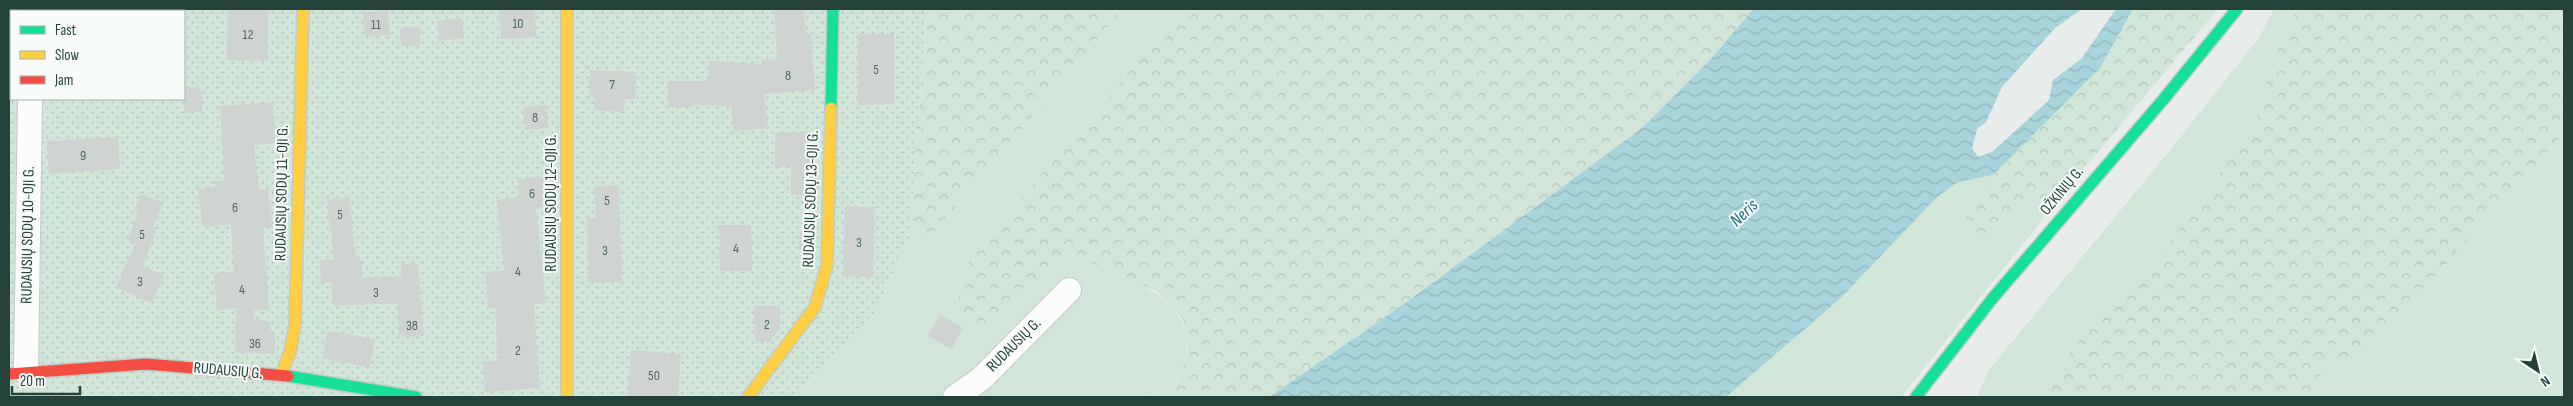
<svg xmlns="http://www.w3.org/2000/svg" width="2573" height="406" font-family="'Sofia Sans Condensed',sans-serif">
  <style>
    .grass { fill: #d1e6d8 }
    .forest { fill: url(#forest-crowns) }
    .garden { fill: url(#garden-dots); fill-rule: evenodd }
    .water { fill: url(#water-waves) }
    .building { fill: #cfd4d2 }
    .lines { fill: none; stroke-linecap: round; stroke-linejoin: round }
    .street-casing { stroke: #c5cac8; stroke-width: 26 }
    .fast-casing { stroke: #c3cbc8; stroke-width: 14 }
    .slow-casing { stroke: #c3cbc8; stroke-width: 14 }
    .jam-casing { stroke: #c3cbc8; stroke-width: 14 }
    .street { stroke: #fcfcfc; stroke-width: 24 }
    .fast { stroke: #16e098; stroke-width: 11 }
    .slow { stroke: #ffcf43; stroke-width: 11 }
    .jam { stroke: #f24e42; stroke-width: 11 }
    .labels { text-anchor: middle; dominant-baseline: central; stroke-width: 4; stroke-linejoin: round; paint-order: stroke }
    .number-label { font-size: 14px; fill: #506761 }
    .street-label { font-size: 16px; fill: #24423a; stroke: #f7fbf9 }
    .water-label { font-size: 18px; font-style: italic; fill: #1c6f80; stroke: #f7fbf9 }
  </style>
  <defs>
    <pattern id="forest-crowns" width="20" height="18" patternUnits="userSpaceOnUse" patternTransform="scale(1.25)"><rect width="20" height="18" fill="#d1e6d8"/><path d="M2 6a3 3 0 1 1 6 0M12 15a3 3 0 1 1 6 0" fill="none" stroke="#b3c6ba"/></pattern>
    <pattern id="garden-dots" width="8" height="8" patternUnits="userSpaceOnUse" patternTransform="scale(1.25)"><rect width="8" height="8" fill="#d1e6d8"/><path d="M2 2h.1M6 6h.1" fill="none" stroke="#b3c6ba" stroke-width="1.8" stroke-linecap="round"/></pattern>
    <pattern id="water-waves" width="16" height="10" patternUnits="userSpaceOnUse" patternTransform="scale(1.25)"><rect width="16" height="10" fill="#a9d4db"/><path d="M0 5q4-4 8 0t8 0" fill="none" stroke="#91b7bd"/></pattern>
  </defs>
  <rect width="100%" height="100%" fill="#e8edeb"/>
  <g class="grass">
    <path d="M1123,9H1183L976,250L995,326L1072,254C1118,274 1206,298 1183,364C1174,390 1162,393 1137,397H796L872,319L909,239L934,232Z"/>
    <polygon points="2274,9 2297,9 2274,57 2255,123 2168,245 2075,344 2042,397 1977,397 1988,371 2167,154 2260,36"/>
    <polygon points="2564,133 2564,392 2561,397 2326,397 2320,379 2325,362 2353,358 2379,338"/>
    <polygon points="1993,175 1965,217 2008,227 2031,203 2070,185 1901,397 1726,397 1842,297 1937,197 1958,182"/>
  </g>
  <g class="forest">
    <polygon points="927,9 1123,9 934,232 909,239"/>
    <path d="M1183,9H1753L1710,60L1642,128L1404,304L1269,397H1137L1161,393L1178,378L1188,350L1183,320L1158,292L1072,254L995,326L974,330L960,321C957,287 959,280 976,250Z"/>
    <polygon points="2133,9 2218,9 2070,185 2031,203 2008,227 1989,237 1977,235 1965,217 1993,175 2100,68"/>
    <polygon points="2297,9 2564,9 2564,133 2379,338 2353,358 2325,362 2320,379 2326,397 2042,397 2075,344 2168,245 2255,123 2274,57"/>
  </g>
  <path class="garden" d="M9,9H927L909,239L872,319L796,397H9ZM11,11H184V99H11Z"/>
  <polygon class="water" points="1753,9 2082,9 2055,28 2002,87 1986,122 1977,129 1972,148 1978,157 1992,152 2049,100 2053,80 2081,59 2116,9 2133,9 2100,68 1993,175 1958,182 1937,197 1842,297 1726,397 1269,397 1404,304 1642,128 1710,60"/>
  <g class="building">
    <polygon points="228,9 269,9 267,61 226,60"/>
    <polygon points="499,9 535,9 536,37 501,39"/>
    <polygon points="774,9 804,9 806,33 811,33 815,90 764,94 768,128 734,131 731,106 693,105 693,107 668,107 668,81 708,81 709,61 762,64 762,60 777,59"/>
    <polygon points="388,10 390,35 365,37 363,12"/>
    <polygon points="462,18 464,38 439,41 437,21"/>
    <polygon points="420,27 420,46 401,46 400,28"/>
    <polygon points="858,34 894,34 894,104 858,105"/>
    <polygon points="590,70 636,72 635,99 625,99 624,112 594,110 595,97 589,97"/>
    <polygon points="200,87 203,111 184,113 184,88"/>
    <polygon points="273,102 276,143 254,145 259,190 268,189 272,227 263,228 269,310 254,310 254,319 270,322 271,333 275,333 275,348 273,354 235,352 236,308 217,310 214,273 234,272 231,224 203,227 198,189 215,187 214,181 224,180 220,106"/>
    <polygon points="546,105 548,128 525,130 523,107"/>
    <polygon points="814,132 813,195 791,195 791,167 775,167 775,133"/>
    <polygon points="118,137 120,169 49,174 47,141"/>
    <polygon points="544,177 545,207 536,208 546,303 534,304 540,388 485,392 483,362 498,361 495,308 488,309 485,272 504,270 497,200 519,198 518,179"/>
    <polygon points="619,185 622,282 588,282 587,218 596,218 594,187"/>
    <polygon points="141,194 163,203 153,227 157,228 143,267 164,275 152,303 116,287 136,243 128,240 138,212 134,211"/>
    <polygon points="349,198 356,259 361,258 362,278 401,276 401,265 418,263 424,336 399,337 398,303 333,306 331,282 321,282 320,260 334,260 327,200"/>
    <polygon points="845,206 875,207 873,277 843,276"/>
    <polygon points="719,225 751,225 752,271 720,271"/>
    <polygon points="800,231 812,232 812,252 799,251"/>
    <polygon points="754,306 780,306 780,328 769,342 755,342"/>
    <polygon points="940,315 963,328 952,349 928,336"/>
    <polygon points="327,331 375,339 370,367 323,359"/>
    <polygon points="631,350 681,354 678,397 627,397"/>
  </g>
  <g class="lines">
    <g class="street-casing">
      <g id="street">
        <polyline points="31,11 31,9"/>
        <polyline points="26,372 30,99"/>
        <polyline points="955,397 981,379 1069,290"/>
      </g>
    </g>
    <g class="fast-casing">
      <g id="fast">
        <polyline points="831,108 833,9"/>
        <polyline points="288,376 416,397"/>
        <polyline points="1916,397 1992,299 2163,100 2237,9"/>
      </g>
    </g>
    <g class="slow-casing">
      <g id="slow">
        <polyline points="567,9 567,397"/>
        <polyline points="281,375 290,352 295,325 303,9"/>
        <polyline points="748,397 815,307 827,265 831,108"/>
      </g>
    </g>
    <g class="jam-casing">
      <polyline id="jam" points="9,374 146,364 288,376"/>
    </g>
    <use href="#street" class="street"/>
    <use href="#fast" class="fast"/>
    <use href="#slow" class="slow"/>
    <use href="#jam" class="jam"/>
  </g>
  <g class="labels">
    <g class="number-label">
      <text x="518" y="23">10</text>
      <text x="376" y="24">11</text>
      <text x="248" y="34">12</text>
      <text x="876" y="69">5</text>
      <text x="788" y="75">8</text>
      <text x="612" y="84">7</text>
      <text x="535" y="117">8</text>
      <text x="83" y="155">9</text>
      <text x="532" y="193">6</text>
      <text x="607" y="200">5</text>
      <text x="235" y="207">6</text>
      <text x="340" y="214">5</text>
      <text x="142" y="234">5</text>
      <text x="859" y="242">3</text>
      <text x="736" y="248">4</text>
      <text x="605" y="250">3</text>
      <text x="518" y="271">4</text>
      <text x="140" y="281">3</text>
      <text x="242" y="289">4</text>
      <text x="376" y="292">3</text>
      <text x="767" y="324">2</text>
      <text x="412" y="325">38</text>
      <text x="255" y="343">36</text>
      <text x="518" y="350">2</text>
      <text x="654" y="375">50</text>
    </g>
    <g class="street-label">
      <text transform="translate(2062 191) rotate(-50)">OŽKINIŲ G.</text>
      <text transform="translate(282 193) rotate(-89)">RUDAUSIŲ SODŲ 11-OJI G.</text>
      <text transform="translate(811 199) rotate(-88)">RUDAUSIŲ SODŲ 13-OJI G.</text>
      <text transform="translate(551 203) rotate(-90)">RUDAUSIŲ SODŲ 12-OJI G.</text>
      <text transform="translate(28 235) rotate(-89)">RUDAUSIŲ SODŲ 10-OJI G.</text>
      <text transform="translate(1014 345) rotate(-45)">RUDAUSIŲ G.</text>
      <text transform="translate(228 371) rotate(5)">RUDAUSIŲ G.</text>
    </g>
    <g class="water-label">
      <text transform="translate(1744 213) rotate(-44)">Neris</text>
    </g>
  </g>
  <rect width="2573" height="406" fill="none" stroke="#24423a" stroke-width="20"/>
  <rect x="10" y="10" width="175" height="90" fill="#f7fbf9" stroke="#a3b1ad"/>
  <rect x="20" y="26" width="25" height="8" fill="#16e098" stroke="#a3b1ad"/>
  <text x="55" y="35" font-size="15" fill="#24423a">Fast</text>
  <rect x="20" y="51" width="25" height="8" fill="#ffcf43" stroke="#a3b1ad"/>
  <text x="55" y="60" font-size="15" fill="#24423a">Slow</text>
  <rect x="20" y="76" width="25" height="8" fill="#f24e42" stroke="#a3b1ad"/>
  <text x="55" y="85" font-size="15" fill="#24423a">Jam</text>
  <g transform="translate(2538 371) rotate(145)" stroke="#f7fbf9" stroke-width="4" paint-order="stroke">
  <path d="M0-4L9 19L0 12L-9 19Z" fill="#24423a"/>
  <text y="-8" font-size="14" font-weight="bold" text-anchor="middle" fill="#24423a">N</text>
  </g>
  <path d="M12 386v8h68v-8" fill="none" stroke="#24423a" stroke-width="2.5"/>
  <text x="20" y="386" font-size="15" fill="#24423a" stroke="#f7fbf9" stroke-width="4" paint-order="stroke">20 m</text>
</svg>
